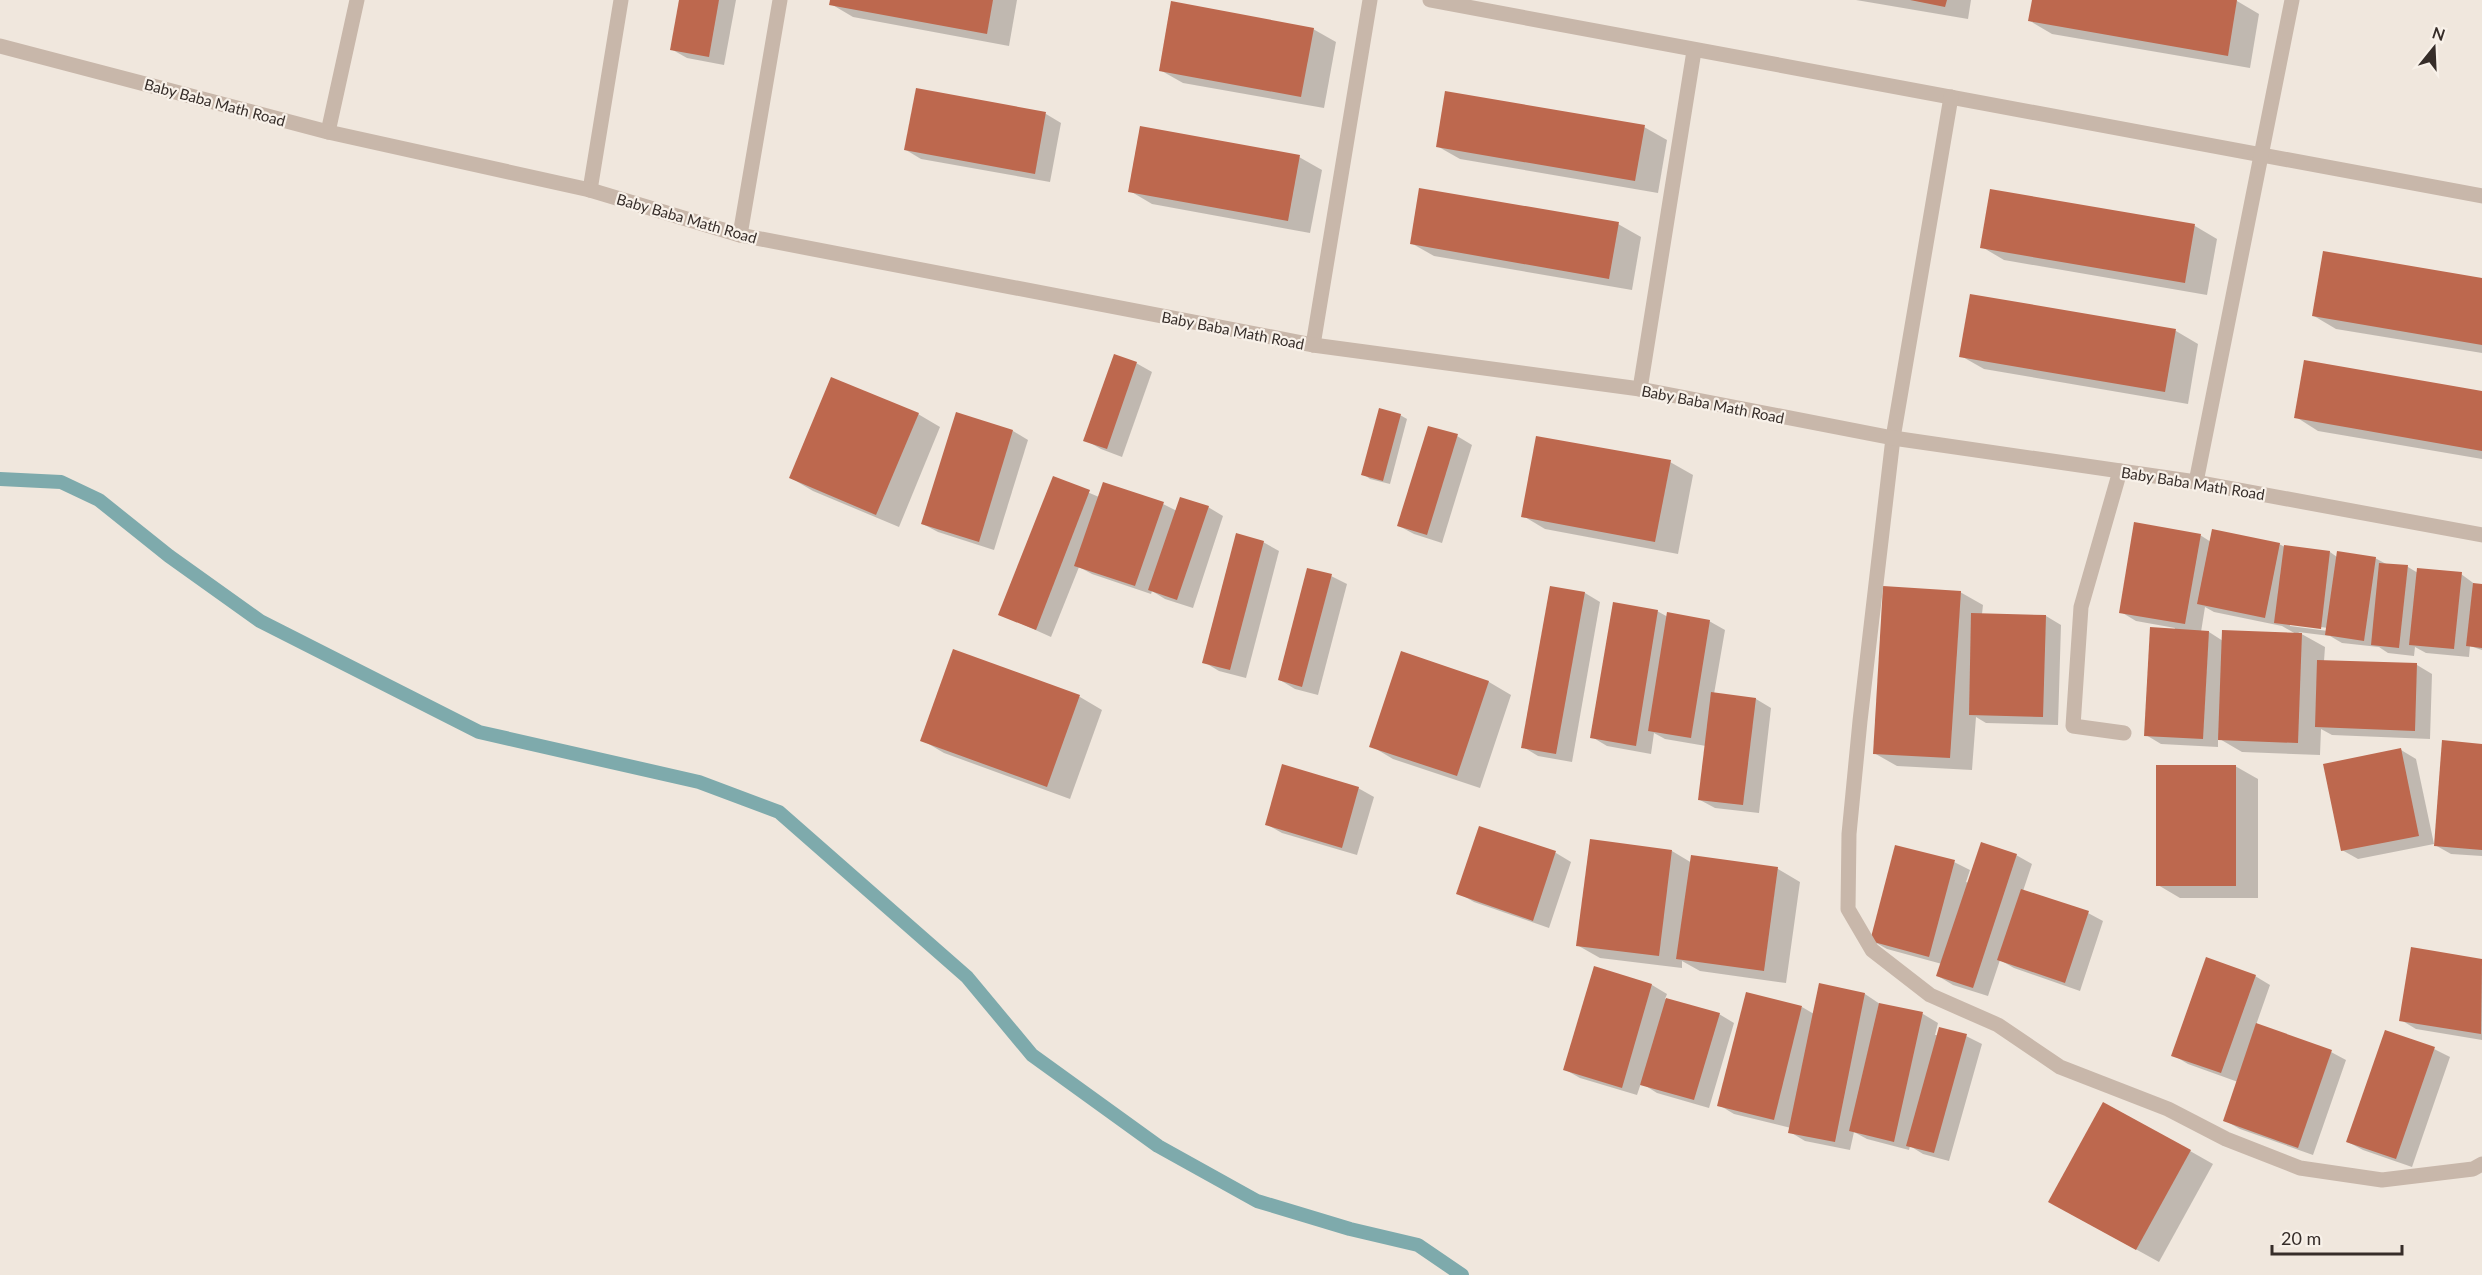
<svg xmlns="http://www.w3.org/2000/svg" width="2482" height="1275" font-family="Lato,sans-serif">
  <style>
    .shadow { fill: #0003; fill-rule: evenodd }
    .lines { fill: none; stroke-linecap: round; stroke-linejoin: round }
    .stream { stroke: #7eaaac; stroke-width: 14 }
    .building { fill: #bd684e }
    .minor { stroke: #c8b7aa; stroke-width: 15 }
    .tertiary { stroke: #c8b7aa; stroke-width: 15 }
    .labels { text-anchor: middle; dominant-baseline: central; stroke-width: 4.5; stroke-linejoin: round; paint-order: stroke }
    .street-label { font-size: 15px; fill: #362d29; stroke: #f8f1e9 }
  </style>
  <rect width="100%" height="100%" fill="#f0e7dd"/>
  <g class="shadow">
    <polygon points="680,0 736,0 724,65 687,58 671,49"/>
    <polygon points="831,0 1017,0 1009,46 853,17 831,4"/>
    <polygon points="1856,0 1971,0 1968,19"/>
    <polygon points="2033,0 2237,1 2259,14 2250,68 2052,34 2030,21"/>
    <polygon points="1313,29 1336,42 1324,108 1183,83 1160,70"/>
    <polygon points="917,90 1046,114 1061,123 1050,182 921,159 906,150"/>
    <polygon points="1644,127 1667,140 1658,193 1460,159 1437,146"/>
    <polygon points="1299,157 1322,170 1310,233 1152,204 1130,191"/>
    <polygon points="1618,224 1641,237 1632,290 1434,256 1411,243"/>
    <polygon points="2195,226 2217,239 2207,295 2004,260 1982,247"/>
    <polygon points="2482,280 2482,353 2336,329 2314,316"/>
    <polygon points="2176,331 2198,344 2188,404 1984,369 1961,356"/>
    <polygon points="1136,363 1152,372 1122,457 1101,449 1085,440"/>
    <polygon points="2482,392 2482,459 2318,431 2296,417"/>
    <polygon points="918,414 940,427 899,527 813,491 791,478"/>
    <polygon points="957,414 1013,431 1028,440 994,550 938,532 923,524"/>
    <polygon points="1400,415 1407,419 1390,484 1370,479 1363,474"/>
    <polygon points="1457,436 1472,445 1442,543 1414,534 1399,526"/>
    <polygon points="1670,462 1693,475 1678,554 1545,529 1523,516"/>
    <polygon points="1054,478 1099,497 1163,504 1177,511 1208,507 1223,516 1193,608 1165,599 1152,591 1151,594 1092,574 1079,567 1051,637 1000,614"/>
    <path d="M2200,535L2211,542L2279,544L2285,547L2330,552L2337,557L2375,558L2388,565L2408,567L2418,573L2461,574L2476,585H2482V650L2470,646L2469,657L2426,653L2415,647L2414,656L2388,653L2379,647L2342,643L2330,636L2298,632L2325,647L2324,661L2417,665L2432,674L2430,739L2332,735L2321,729L2320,755L2242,752L2218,738V747L2161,744L2146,735L2175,628L2136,621L2121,612ZM2205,607L2214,612L2282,626L2296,634L2223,641L2209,632H2201ZM2290,623L2328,628V631L2290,626Z"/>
    <polygon points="1263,542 1279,551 1246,678 1219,671 1204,662"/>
    <polygon points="1331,576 1347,584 1318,695 1295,689 1280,680"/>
    <polygon points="1551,587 1585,593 1600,602 1572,762 1538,756 1523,747"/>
    <polygon points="1960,592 1983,605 1982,614 2046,616 2061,625 2058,725 1986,723 1976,717 1972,770 1897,766 1874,753"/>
    <polygon points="1657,611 1668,617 1709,621 1725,630 1714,694 1756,699 1771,708 1759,813 1715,808 1700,800 1706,746 1665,739 1654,733 1651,754 1607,746 1592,737"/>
    <polygon points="954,651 1080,697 1102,710 1070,799 944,753 922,740"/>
    <polygon points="1402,652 1489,682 1511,695 1480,788 1393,759 1371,746"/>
    <polygon points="2482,745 2482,856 2451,854 2435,845"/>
    <polygon points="2401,750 2416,759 2434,844 2358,859 2342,850"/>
    <polygon points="2235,766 2258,779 2258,898 2180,898 2158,885"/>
    <polygon points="1358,788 1374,797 1357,855 1282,833 1266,824"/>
    <polygon points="1480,828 1556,853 1571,862 1549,928 1474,902 1458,893"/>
    <polygon points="1672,851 1692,863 1693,857 1778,869 1800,882 1786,983 1700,971 1682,961 1682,968 1600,958 1577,945"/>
    <polygon points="2016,855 2032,864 2023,891 2088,913 2103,921 2080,991 2014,968 2000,960 1988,996 1953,985 1938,976 1942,964 1887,949 1871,940 1954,862 1970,870 1966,882 1969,883"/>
    <polygon points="2412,949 2482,960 2482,1040 2416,1029 2401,1020"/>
    <polygon points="1595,968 1652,985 1667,994 1665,999 1719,1014 1734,1023 1709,1108 1657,1093 1641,1083 1637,1095 1580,1078 1564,1069"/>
    <polygon points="2255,976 2270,985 2256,1025 2331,1052 2346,1060 2313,1155 2240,1129 2224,1120 2238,1082 2188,1064 2173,1055"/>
    <polygon points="1865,994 1880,1004 1923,1014 1938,1023 1935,1035 1966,1036 1982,1044 1949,1161 1923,1154 1910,1146 1909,1150 1867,1139 1854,1132 1850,1150 1805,1141 1790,1132 1791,1128 1734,1114 1719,1105 1802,1007 1814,1014"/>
    <polygon points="2434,1049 2450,1057 2412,1167 2363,1150 2348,1142"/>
    <polygon points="2190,1151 2213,1164 2159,1262 2072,1214"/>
  </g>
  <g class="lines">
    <polyline class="stream" points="0,479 61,482 99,500 169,556 260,621 479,732 699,782 779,812 967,977 1032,1055 1158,1146 1257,1201 1350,1229 1418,1245 1462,1275"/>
  </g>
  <g class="building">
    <polygon points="679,0 719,0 709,57 670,50"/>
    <polygon points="830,0 993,0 987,34 829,5"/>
    <polygon points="1910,0 1947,0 1945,7"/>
    <polygon points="2032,0 2237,0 2228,56 2028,21"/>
    <polygon points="1171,1 1314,28 1301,97 1159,71"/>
    <polygon points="916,88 1046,112 1035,174 904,150"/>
    <polygon points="1445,91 1645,125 1635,181 1436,147"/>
    <polygon points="1140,126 1300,155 1288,221 1128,192"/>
    <polygon points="1419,188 1619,222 1609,279 1410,244"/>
    <polygon points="1990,189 2195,224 2185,283 1980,248"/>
    <polygon points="2323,251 2482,278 2482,345 2312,316"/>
    <polygon points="1970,294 2176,329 2165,392 1959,357"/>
    <polygon points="1114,354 1137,362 1107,449 1083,441"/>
    <polygon points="2304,360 2482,391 2482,451 2294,418"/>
    <polygon points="831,377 919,413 876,515 789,478"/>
    <polygon points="1379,408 1401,414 1383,481 1361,475"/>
    <polygon points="956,412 1013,430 979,542 921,524"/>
    <polygon points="1428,426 1458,434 1427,535 1397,526"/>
    <polygon points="1536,436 1671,460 1655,542 1521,517"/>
    <polygon points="1053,476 1090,490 1036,630 998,615"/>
    <polygon points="1103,482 1164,502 1135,586 1074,566"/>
    <polygon points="1180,497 1209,506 1177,600 1148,590"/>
    <polygon points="2134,522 2201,534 2185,624 2119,613"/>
    <polygon points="2212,529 2280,543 2265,618 2197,604"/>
    <polygon points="1236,533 1264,541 1230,670 1202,663"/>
    <polygon points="2284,545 2330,551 2321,629 2274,623"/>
    <polygon points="2337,551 2376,557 2364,641 2325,635"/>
    <polygon points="2379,563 2408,565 2399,648 2371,645"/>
    <polygon points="1307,568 1332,574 1302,687 1278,680"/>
    <polygon points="2417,568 2462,572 2454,649 2409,645"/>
    <polygon points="2473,583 2482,584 2482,648 2466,646"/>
    <polygon points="1550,586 1585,592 1556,754 1521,748"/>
    <polygon points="1883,586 1961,591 1950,758 1873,754"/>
    <polygon points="1613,602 1658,610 1636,746 1590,738"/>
    <polygon points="1667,612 1710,620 1691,738 1648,731"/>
    <polygon points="1971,613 2046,615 2043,717 1969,715"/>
    <polygon points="2150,627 2209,631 2203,739 2144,736"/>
    <polygon points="2222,630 2302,633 2298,743 2218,740"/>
    <polygon points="953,649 1080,695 1047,787 920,741"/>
    <polygon points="1401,651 1489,681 1457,776 1369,747"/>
    <polygon points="2317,660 2417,663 2415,731 2315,727"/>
    <polygon points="1711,692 1756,698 1743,805 1698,800"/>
    <polygon points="2442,740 2482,744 2482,850 2434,846"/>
    <polygon points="2401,748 2419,836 2341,851 2323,764"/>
    <polygon points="1282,764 1359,787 1342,848 1265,825"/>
    <rect x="2156" y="765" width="80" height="121"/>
    <polygon points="1479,826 1556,851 1533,921 1456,894"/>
    <polygon points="1590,839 1672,850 1659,956 1576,946"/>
    <polygon points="1981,842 2017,854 1973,988 1936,976"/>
    <polygon points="1895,845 1955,860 1929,957 1870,941"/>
    <polygon points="1691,855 1778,867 1764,971 1676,959"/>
    <polygon points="2021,889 2089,911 2065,983 1997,960"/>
    <polygon points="2411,947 2482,959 2481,1034 2399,1021"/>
    <polygon points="2206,957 2256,975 2221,1073 2171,1056"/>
    <polygon points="1594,966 1652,984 1622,1088 1563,1070"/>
    <polygon points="1819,983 1865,993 1835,1142 1788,1133"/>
    <polygon points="1746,992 1802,1006 1774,1120 1717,1106"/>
    <polygon points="1666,998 1720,1013 1694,1100 1640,1085"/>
    <polygon points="1879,1003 1923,1012 1894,1142 1849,1131"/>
    <polygon points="2256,1023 2332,1050 2298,1148 2223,1121"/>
    <polygon points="1939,1027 1967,1034 1934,1153 1906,1146"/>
    <polygon points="2385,1030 2435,1047 2396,1159 2346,1142"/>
    <polygon points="2103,1102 2191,1150 2136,1250 2048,1202"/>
  </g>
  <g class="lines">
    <g class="minor">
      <polyline points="1430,0 2482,196"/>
      <polyline points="1951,97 1893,438 1860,721 1849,834 1848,909 1872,950 1930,995 1998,1025 2060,1067 2168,1109 2226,1139 2300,1168 2382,1180 2473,1169 2482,1164"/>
      <polyline points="328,132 357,0"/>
      <polyline points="590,190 621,0"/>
      <polyline points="740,235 780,0"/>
      <polyline points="1313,345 1370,0"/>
      <polyline points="1640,389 1694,51"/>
      <polyline points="2120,471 2081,607 2073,726 2124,733"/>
      <polyline points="2196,482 2292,0"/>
    </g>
    <polyline class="tertiary" points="0,46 328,132 590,190 740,235 1313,345 1640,389 1893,438 2196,482 2482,535"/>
  </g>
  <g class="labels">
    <g class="street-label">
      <text transform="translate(215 102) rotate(15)">Baby Baba Math Road</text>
      <text transform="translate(687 218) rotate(16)">Baby Baba Math Road</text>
      <text transform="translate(1233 330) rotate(11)">Baby Baba Math Road</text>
      <text transform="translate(1713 404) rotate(11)">Baby Baba Math Road</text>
      <text transform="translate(2193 483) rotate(9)">Baby Baba Math Road</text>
    </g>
  </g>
  <g transform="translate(2434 48) rotate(18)" stroke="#f8f1e9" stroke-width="4.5" paint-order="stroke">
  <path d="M0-4.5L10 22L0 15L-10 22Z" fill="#362d29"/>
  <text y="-9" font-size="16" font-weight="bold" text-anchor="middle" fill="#362d29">N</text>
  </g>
  <path d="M2272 1245v9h130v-9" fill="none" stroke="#362d29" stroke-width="3"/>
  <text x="2281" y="1245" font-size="18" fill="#362d29" stroke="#f8f1e9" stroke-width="4.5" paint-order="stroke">20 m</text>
</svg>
